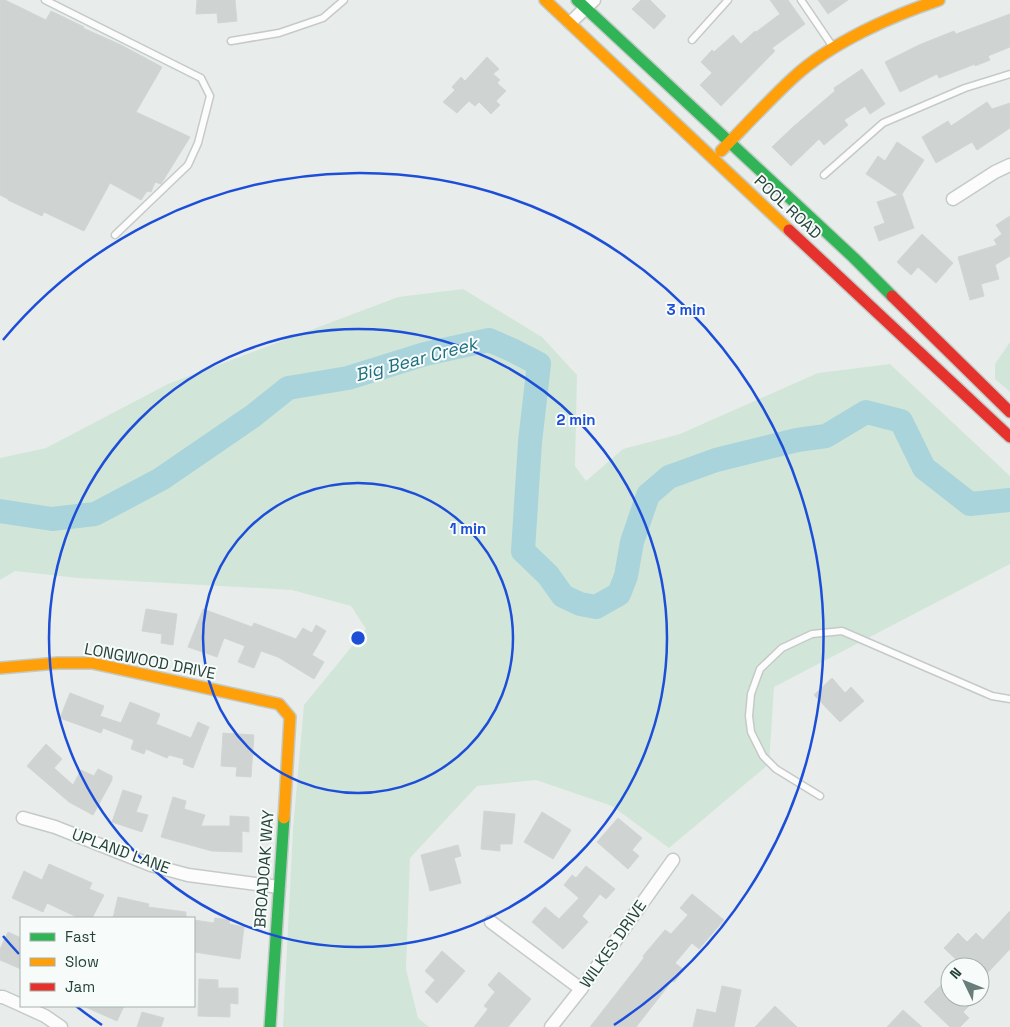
<svg xmlns="http://www.w3.org/2000/svg" width="1010" height="1027" font-family="'Space Grotesk',sans-serif">
  <style>
    .green { fill: #d1e6d8 }
    .lines { fill: none; stroke-linecap: round; stroke-linejoin: round }
    .river { stroke: #a9d4db; stroke-width: 24 }
    .building { fill: #cfd4d2; stroke: #d1d6d4 }
    .lane-casing { stroke: #c5cac8; stroke-width: 9 }
    .street-casing { stroke: #c5cac8; stroke-width: 15 }
    .fast-casing { stroke: #c3cbc8; stroke-width: 14 }
    .slow-casing { stroke: #c3cbc8; stroke-width: 14 }
    .jam-casing { stroke: #c3cbc8; stroke-width: 14 }
    .lane { stroke: #fcfcfc; stroke-width: 6 }
    .street { stroke: #fcfcfc; stroke-width: 12 }
    .fast { stroke: #30b455; stroke-width: 11 }
    .slow { stroke: #ff9f0a; stroke-width: 11 }
    .jam { stroke: #e5322d; stroke-width: 11 }
    .ring { fill: none; stroke: #1d4ed8; stroke-width: 2.5 }
    .labels { text-anchor: middle; dominant-baseline: central; stroke-width: 4; stroke-linejoin: round; paint-order: stroke }
    .street-label { font-size: 16px; fill: #24423a; stroke: #f7fbf9 }
    .water-label { font-size: 18px; font-style: italic; fill: #1c6f80; stroke: #f7fbf9 }
    .centre { fill: #1d4ed8; stroke: #f7fbf9; stroke-width: 2.5 }
    .ring-label { font-size: 15px; text-anchor: middle; font-weight: bold; fill: #1d4ed8; stroke: #f7fbf9; stroke-width: 4; stroke-linejoin: round; paint-order: stroke }
  </style>
  <rect width="100%" height="100%" fill="#e8edeb"/>
  <g class="green">
    <polygon points="463,289 542,337 577,375 575,466 586,481 623,449 680,434 818,373 890,364 1010,476 1010,564 774,687 769,764 669,848 612,806 536,780 477,786 410,858 406,969 418,1018 429,1027 283,1027 293,829 304,705 366,629 351,606 292,590 78,578 15,571 0,580 0,458 46,448 168,384 398,297"/>
    <polygon points="1010,342 1010,392 995,379 995,364"/>
  </g>
  <g class="lines">
    <polyline class="river" points="0,511 52,519 95,514 161,479 253,416 288,388 348,378 425,354 489,340 512,350 539,364 530,442 523,551 548,575 563,596 580,604 596,607 619,594 626,576 632,542 648,495 669,477 716,460 797,440 826,436 866,412 901,421 924,468 970,504 1010,500"/>
  </g>
  <g class="building">
    <polygon points="0,0 5,0 46,20 51,11 84,27 83,28 121,45 162,67 136,112 190,137 161,184 155,182 151,192 147,191 141,200 110,183 84,231 44,212 42,216 8,200 8,199 0,195"/>
    <polygon points="197,0 235,0 237,21 218,23 217,13 196,14"/>
    <polygon points="641,0 650,0 666,16 654,29 632,9"/>
    <polygon points="770,0 788,0 805,24 772,48 775,51 721,106 700,85 712,73 701,62 712,50 714,52 733,35 741,44 755,31 756,32 780,14"/>
    <polygon points="818,0 848,0 828,14"/>
    <polygon points="1010,14 1010,47 988,56 990,60 975,66 975,64 939,78 937,74 900,92 885,62 919,45 954,31 956,34"/>
    <polygon points="487,57 499,69 493,74 500,80 497,83 506,91 496,101 500,105 491,114 479,102 475,106 469,101 457,113 443,102 455,90 452,87 461,77 465,81"/>
    <polygon points="862,69 885,104 870,114 865,106 844,120 848,125 824,145 819,139 791,166 772,147 793,127 835,91 834,88"/>
    <polygon points="987,102 992,109 1010,103 1010,128 977,150 972,142 936,163 922,137 948,121 951,126"/>
    <polygon points="897,142 924,160 902,194 914,228 879,241 874,227 885,223 877,202 898,195 866,174 878,156 885,161"/>
    <polygon points="1010,216 1010,256 995,265 999,279 981,284 984,296 970,300 958,257 997,245 994,240 1002,234 996,225"/>
    <polygon points="922,234 953,263 936,283 918,267 911,275 897,262"/>
    <polygon points="146,609 177,614 173,645 161,643 162,634 142,631"/>
    <polygon points="203,609 252,627 254,623 296,639 303,628 312,633 316,625 326,631 312,655 324,662 314,679 278,657 261,651 254,668 238,662 245,646 224,638 217,657 188,647"/>
    <polygon points="832,678 845,693 851,687 864,701 840,722 814,695"/>
    <polygon points="70,693 104,706 100,716 121,723 130,702 160,714 156,724 191,738 198,722 209,727 193,768 183,764 184,759 169,755 167,758 146,749 144,754 131,749 134,740 103,728 101,733 60,718"/>
    <polygon points="223,733 254,735 251,777 236,776 237,767 221,766"/>
    <polygon points="46,744 62,759 54,768 73,785 81,770 94,776 98,769 112,776 112,780 93,815 69,802 27,766"/>
    <polygon points="123,790 142,796 136,812 148,815 142,832 112,822"/>
    <polygon points="173,797 186,801 184,809 205,815 201,826 230,826 230,816 249,817 249,832 242,831 242,852 212,851 161,837"/>
    <polygon points="484,811 515,814 512,844 500,844 500,851 481,849"/>
    <polygon points="542,812 571,830 553,859 524,842"/>
    <polygon points="618,818 642,838 632,850 639,856 628,869 597,842"/>
    <polygon points="458,845 461,856 454,858 461,883 430,891 421,855"/>
    <polygon points="49,864 92,883 89,889 104,895 92,918 79,918 47,903 43,912 12,898 24,871 42,880"/>
    <polygon points="586,866 615,889 606,899 600,894 582,916 588,922 563,949 532,922 545,907 559,919 579,898 564,885 572,875 576,878"/>
    <polygon points="692,894 724,920 699,949 692,943 675,963 684,970 674,982 672,981 636,1027 590,1027 644,958 643,956 665,930 671,934 688,915 680,908"/>
    <polygon points="118,897 149,904 148,907 186,912 186,918 113,918"/>
    <polygon points="1010,911 1010,949 980,981 980,967 964,967 944,948 958,933 967,942 976,933 983,940"/>
    <polygon points="215,918 230,920 229,924 244,927 240,959 194,952 194,920 214,923"/>
    <polygon points="8,932 21,938 21,969 0,960 0,949"/>
    <polygon points="442,951 465,971 437,1003 425,992 435,980 425,971"/>
    <polygon points="499,972 531,999 508,1027 474,1027 488,1009 484,1006 495,992 488,985"/>
    <polygon points="950,976 950,997 978,997 963,1012 969,1018 960,1027 950,1027 924,1002"/>
    <polygon points="199,979 218,980 218,988 238,988 238,1004 230,1003 230,1017 198,1016"/>
    <polygon points="722,986 741,990 734,1027 693,1027 697,1009 716,1013"/>
    <polygon points="83,1006 124,1006 117,1021"/>
    <polygon points="775,1006 797,1027 755,1027"/>
    <polygon points="903,1010 922,1027 887,1027"/>
    <polygon points="142,1012 164,1018 161,1027 137,1027"/>
  </g>
  <g class="lines">
    <g class="lane-casing">
      <g id="lane">
        <polyline points="45,0 201,78 210,96 198,143 188,165 115,235"/>
        <polyline points="801,0 833,47"/>
        <polyline points="692,40 728,0"/>
        <polyline points="231,41 279,33 323,18 344,0"/>
        <polyline points="824,175 883,123 965,88 1010,74"/>
        <polyline points="820,796 776,769 763,756 751,732 749,716 751,694 760,669 782,648 812,634 842,631 992,696 1010,699"/>
      </g>
    </g>
    <g class="street-casing">
      <g id="street">
        <polyline points="570,23 594,0"/>
        <polyline points="953,199 995,172 1010,165"/>
        <polyline points="23,818 55,827 151,865 188,875 279,887"/>
        <polyline points="491,922 581,989"/>
        <polyline points="0,997 3,997 21,1005"/>
        <polyline points="23,1006 45,1016 61,1027"/>
        <polyline points="551,1027 581,989 673,860"/>
      </g>
    </g>
    <g class="fast-casing">
      <g id="fast">
        <polyline points="577,0 854,258 892,296"/>
        <polyline points="270,1027 284,818"/>
      </g>
    </g>
    <g class="slow-casing">
      <g id="slow">
        <polyline points="545,0 789,230"/>
        <path d="M721,151C745,126 769,100 794,77C831,43 891,16 939,0"/>
        <polyline points="0,668 58,663 92,663 279,704 290,717 284,818"/>
      </g>
    </g>
    <g class="jam-casing">
      <g id="jam">
        <polyline points="789,230 1010,437"/>
        <polyline points="892,296 1010,412"/>
      </g>
    </g>
    <use href="#lane" class="lane"/>
    <use href="#street" class="street"/>
    <use href="#fast" class="fast"/>
    <use href="#slow" class="slow"/>
    <use href="#jam" class="jam"/>
  </g>
  <g class="ring">
    <circle cx="358" cy="638" r="155"/>
    <circle cx="358" cy="638" r="309"/>
    <path d="M102 1025A464 464 0 0 1 76 1006M19 954A464 464 0 0 1 3 936M3 340A464 464 0 1 1 614 1025"/>
  </g>
  <g class="labels">
    <g class="street-label">
      <text transform="translate(788 207) rotate(43)">POOL ROAD</text>
      <text transform="translate(150 661) rotate(11)">LONGWOOD DRIVE</text>
      <text transform="translate(121 851) rotate(20)">UPLAND LANE</text>
      <text transform="translate(264 869) rotate(-86)">BROADOAK WAY</text>
      <text transform="translate(613 944) rotate(-55)">WILKES DRIVE</text>
    </g>
    <g class="water-label">
      <text transform="translate(416 359) rotate(-15)">Big Bear Creek</text>
    </g>
  </g>
  <circle cx="358" cy="638" r="8" class="centre"/>
  <g class="ring-label">
    <text x="686" y="315">3 min</text>
    <text x="576" y="425">2 min</text>
    <text x="468" y="534">1 min</text>
  </g>
  <rect x="20" y="917" width="175" height="90" fill="#f7fbf9" stroke="#a3b1ad"/>
  <rect x="30" y="933" width="25" height="8" fill="#30b455" stroke="#a3b1ad"/>
  <text x="65" y="942" font-size="15" fill="#24423a">Fast</text>
  <rect x="30" y="958" width="25" height="8" fill="#ff9f0a" stroke="#a3b1ad"/>
  <text x="65" y="967" font-size="15" fill="#24423a">Slow</text>
  <rect x="30" y="983" width="25" height="8" fill="#e5322d" stroke="#a3b1ad"/>
  <text x="65" y="992" font-size="15" fill="#24423a">Jam</text>
  <g transform="translate(965 982) rotate(313)"><circle r="24" fill="#f7fbf9" stroke="#a3b1ad"/>
  <path d="M0-4L9 19L0 12L-9 19Z" fill="#697e78"/>
  <text y="-8" font-size="14" font-weight="bold" text-anchor="middle" fill="#24423a">N</text>
  </g>
</svg>
